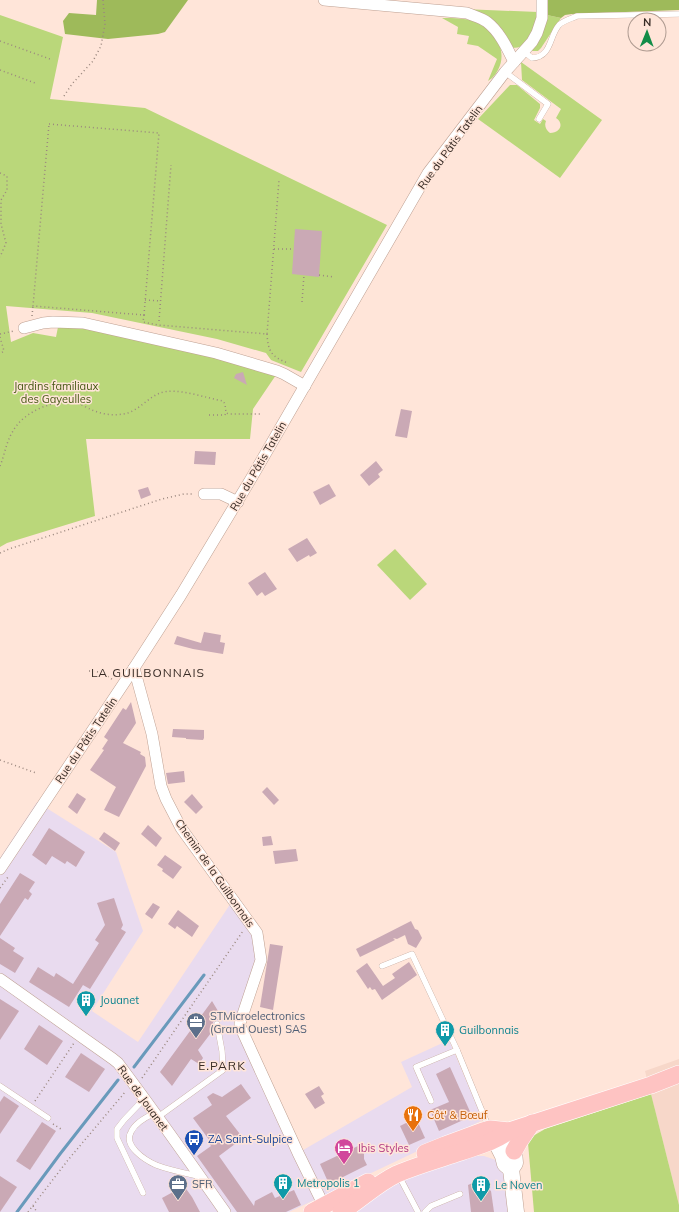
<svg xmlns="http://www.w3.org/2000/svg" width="679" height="1212" font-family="Mulish,sans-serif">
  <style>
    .commercial { fill: #e9dbef }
    .built { fill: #f7d7c9 }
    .green { fill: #bad77a }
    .forest { fill: #9eba5a }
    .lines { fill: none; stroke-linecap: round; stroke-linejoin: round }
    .stream { stroke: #699abb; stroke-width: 3 }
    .building { fill: #caa9b5 }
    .service-casing { stroke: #bea092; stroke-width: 6 }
    .minor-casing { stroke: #bea092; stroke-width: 12 }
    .secondary-casing { stroke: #bea092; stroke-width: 17 }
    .primary-casing { stroke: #fff; stroke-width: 18 }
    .path { stroke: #9b887f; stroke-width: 1.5; stroke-dasharray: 1 3; stroke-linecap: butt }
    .service { stroke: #fff; stroke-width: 5.5 }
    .minor { stroke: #fff; stroke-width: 11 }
    .secondary { stroke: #fff; stroke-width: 16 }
    .primary { stroke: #fec3c2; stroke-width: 17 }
    .labels { text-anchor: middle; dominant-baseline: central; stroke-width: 3; stroke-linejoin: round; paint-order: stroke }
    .street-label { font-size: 11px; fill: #372b25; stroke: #ffe5d9 }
    .park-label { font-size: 11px; fill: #475915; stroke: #ffe5d9 }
    .culture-label { font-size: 11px; fill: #0d838f; stroke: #ffe5d9; text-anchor: start }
    .service-label { font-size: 11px; fill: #4e5e75; stroke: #ffe5d9; text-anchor: start }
    .food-label { font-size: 11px; fill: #c56008; stroke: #ffe5d9; text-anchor: start }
    .transit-label { font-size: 11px; fill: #164399; stroke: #ffe5d9; text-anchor: start }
    .hotel-label { font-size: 11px; fill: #b23c85; stroke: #ffe5d9; text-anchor: start }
    .neighbourhood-label { font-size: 12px; letter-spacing: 1px; fill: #372b25; stroke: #ffe5d9 }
  </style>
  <rect width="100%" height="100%" fill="#ffe5d9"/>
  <g class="commercial">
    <polygon points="37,802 116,852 143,931 92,1011 138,1042 233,900 257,933 261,960 240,1023 298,1153 412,1087 401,1062 449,1040 483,1120 289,1212 0,1212 0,858"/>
    <polygon points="471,1156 484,1156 496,1160 502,1167 506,1179 509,1212 353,1212 387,1186"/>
  </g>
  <polygon class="built" points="679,1059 679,1205 645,1071"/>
  <g class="green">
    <path d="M463,9L538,12C536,26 528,53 510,47Z"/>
    <polygon points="0,15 63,37 50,99 145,108 387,225 301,372 271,360 266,353 217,339 92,313 6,306 11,342 33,333 56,337 58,327 89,328 210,354 276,375 253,409 250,439 86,439 95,516 7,543 0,547"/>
    <polygon points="547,15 561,18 541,48 538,51 532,51"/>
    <path d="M442,18C452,18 470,18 479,23C496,32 508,52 498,70C495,75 493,78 488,81L497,59L478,46L467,44L469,36L457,34L458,27Z"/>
    <path d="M521,62L602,120L560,178L478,119L510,85H517L540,104V108L534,120L540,124L543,119L546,121C544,126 546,130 550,133C561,133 564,123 556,118L561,109L522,80Z"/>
    <polygon points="395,549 427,584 410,600 377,565"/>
    <polygon points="651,1094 679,1205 679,1212 534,1212 528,1143 533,1136 545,1129"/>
  </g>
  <g class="forest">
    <polygon points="97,0 188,0 165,32 158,34 108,39 65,34 63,21 69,13 96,15"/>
    <polygon points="547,0 679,0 679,10 572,14 565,15 561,18 547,15"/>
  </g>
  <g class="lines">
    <g class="stream">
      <polyline points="134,1067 204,975"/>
      <polyline points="17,1212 60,1154 118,1080"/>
    </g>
  </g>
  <g class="building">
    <polygon points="295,229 322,231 319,277 292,274"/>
    <polygon points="243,372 247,385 234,378 236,374"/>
    <polygon points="401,409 412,411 407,438 395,436"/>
    <polygon points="195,451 216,452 215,465 194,464"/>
    <polygon points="376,461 383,470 378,474 380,477 369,486 360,475"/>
    <polygon points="329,484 336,496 320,505 313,492"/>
    <polygon points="148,487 151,495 141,499 138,490"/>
    <polygon points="307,538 317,553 310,557 309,555 297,562 288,549"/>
    <polygon points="265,572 277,589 265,596 262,592 257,596 248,583"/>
    <polygon points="204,632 221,635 220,642 225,643 223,654 193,649 174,644 177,636 201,643"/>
    <polygon points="131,702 136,723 123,743 141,752 140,754 145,757 146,766 119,817 104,810 116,787 90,770 104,750 102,749 108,740 104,737 123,708 126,710"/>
    <polygon points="173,729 204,730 204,738 203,740 186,739 186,738 172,737"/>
    <polygon points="184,771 185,782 168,784 166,773"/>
    <polygon points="267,787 279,800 274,805 262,792"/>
    <polygon points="77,793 86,799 77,814 68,807"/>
    <polygon points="192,794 203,807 196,814 184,802"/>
    <polygon points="148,825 162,838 156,847 141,834"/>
    <polygon points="49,828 85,852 76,867 67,861 65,864 52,856 46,865 32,855"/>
    <polygon points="104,832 120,843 115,851 99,839"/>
    <polygon points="271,836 273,845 263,846 262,837"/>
    <polygon points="296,849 298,861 275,864 273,851"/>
    <polygon points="165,855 182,867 173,879 162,871 163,869 157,865"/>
    <polygon points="20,873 35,882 29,891 32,894 28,900 25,898 0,936 0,904"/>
    <polygon points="114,898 123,925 121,929 126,932 90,989 83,985 69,1007 29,982 38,967 54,977 56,973 73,984 99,943 95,940 105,925 97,903"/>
    <polygon points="153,903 160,907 152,919 145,914"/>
    <polygon points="178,910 199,926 192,937 177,926 175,929 168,924"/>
    <polygon points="411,921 415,929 418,930 422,938 416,948 408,944 405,935 397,939 393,938 395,940 360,957 356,949"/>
    <polygon points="0,938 15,948 13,951 24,958 15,973 0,964"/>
    <polygon points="270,944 283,946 273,1010 260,1007"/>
    <polygon points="409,962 417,975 382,1000 375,989 372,990 370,987 368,989 356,971 367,963 383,986 395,978 392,974"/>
    <polygon points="0,999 19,1011 0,1040"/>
    <polygon points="212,1001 218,1011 215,1015 218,1020 216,1020 213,1022 214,1029 198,1050 203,1058 199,1064 191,1059 172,1086 160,1072"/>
    <polygon points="39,1025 63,1041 47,1065 24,1049"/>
    <polygon points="81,1053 105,1069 89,1092 65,1077"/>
    <polygon points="450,1067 472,1116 439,1131 430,1110 449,1102 436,1074"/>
    <polygon points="241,1084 251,1098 226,1116 243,1138 219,1156 254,1206 255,1201 272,1192 275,1198 294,1190 301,1205 286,1212 237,1212 197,1156 211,1146 208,1142 210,1141 193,1118 212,1105 207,1097 213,1093 222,1097"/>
    <polygon points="319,1086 324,1094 321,1096 325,1103 315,1109 305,1094"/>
    <polygon points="4,1096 19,1106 0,1134 0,1102"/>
    <polygon points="416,1118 425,1138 409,1145 400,1126"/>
    <polygon points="42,1122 56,1131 30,1170 16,1161"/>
    <polygon points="358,1146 364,1154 364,1159 367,1165 329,1184 320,1164"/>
    <polygon points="0,1176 17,1187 0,1212"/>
    <polygon points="477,1181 491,1191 494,1212 471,1212 468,1185"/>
    <polygon points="184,1186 192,1197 200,1212 169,1212 162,1198"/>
  </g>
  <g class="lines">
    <g class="service-casing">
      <g id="service">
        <path d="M523,51L532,58C552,57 549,36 559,25C564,20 571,19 577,16L679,14"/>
        <polyline points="505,72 548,104 539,119"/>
        <polyline points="382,966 412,954 457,1050"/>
        <polyline points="0,1086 48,1118"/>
        <polyline points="431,1101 416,1067 457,1050 489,1128"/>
        <path d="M155,1113C146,1117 135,1123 131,1132C123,1146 145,1160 156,1165C169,1170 184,1173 198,1176"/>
        <polyline points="158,1117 223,1070 222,1051 217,1024"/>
        <polyline points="399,1176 418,1212"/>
        <polyline points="143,1193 117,1138 117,1129 124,1120 144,1099"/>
        <polyline points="425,1212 431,1206 460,1194"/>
      </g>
    </g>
    <g class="minor-casing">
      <g id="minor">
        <path d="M324,0L467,13C474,16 482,18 487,22C500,32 507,48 514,62"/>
        <polyline points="24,328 43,323 53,322 83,323 216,353 277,371 284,374 305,386"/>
        <polyline points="204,494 221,494 238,502"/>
        <polyline points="134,668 152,734 161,786 166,799 181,828 257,933 261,960 240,1023 240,1026 298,1153 324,1206"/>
        <polyline points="0,869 134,668 181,595 252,477 428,173 505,72 532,42 537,33 542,18 542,0"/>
        <path d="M0,979L113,1059L118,1063C155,1112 190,1162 225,1212"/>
      </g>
    </g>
    <g class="secondary-casing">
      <g id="secondary">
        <polyline points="507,1139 514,1151 515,1163 511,1169 516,1212"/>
        <polyline points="495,1140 503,1156 505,1164 511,1169"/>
      </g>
    </g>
    <g class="primary-casing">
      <g id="primary">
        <polyline points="514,1151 519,1142 532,1123"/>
        <polyline points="425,1153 445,1145 483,1131 490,1129 509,1131"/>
        <polyline points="312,1212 368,1182"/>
        <path d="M341,1212C361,1200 376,1184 397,1174C418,1165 440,1159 461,1152C478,1146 494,1142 509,1131L651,1085L679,1074"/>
      </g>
    </g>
    <g class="path">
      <polyline points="0,41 50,59"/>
      <polyline points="0,70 35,83"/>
      <polyline points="64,96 72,84 93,61 101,46 105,24 103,0"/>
      <polygon points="49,124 159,133 144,315 33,306"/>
      <polyline points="0,173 7,176 7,190 1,200 1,224 6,243 0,257"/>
      <polyline points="274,249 294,249"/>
      <polyline points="319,275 334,277"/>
      <polyline points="145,300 161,301"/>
      <polyline points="302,302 304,275"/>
      <polyline points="144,315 143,322 158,325 267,334 279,180"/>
      <polyline points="32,316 33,306"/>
      <polyline points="159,321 171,165"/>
      <polyline points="0,334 14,331"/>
      <path d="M267,334C268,352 272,357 288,363"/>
      <polyline points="0,337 4,351 0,354"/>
      <polyline points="209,415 225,415 226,413"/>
      <path d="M0,466C5,454 6,442 13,431C24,411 57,397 79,404C83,405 87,408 90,409C100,414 112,416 123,414C138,412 147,398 160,393C176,387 206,398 223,401L225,404L226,413L229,414H262"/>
      <polyline points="0,553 9,549 162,499 184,494 194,494"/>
      <path d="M89,671C100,671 106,674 114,681"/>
      <polyline points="0,760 36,773"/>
      <polyline points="0,888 8,877"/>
      <polyline points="142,1078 243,931"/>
      <polyline points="35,1101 74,1043"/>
      <polyline points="53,1124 61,1129"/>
      <polyline points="33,1206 37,1212"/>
      <polyline points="28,1212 68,1160 126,1091"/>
    </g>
    <use href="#service" class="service"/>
    <use href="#minor" class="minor"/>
    <use href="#secondary" class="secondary"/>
    <use href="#primary" class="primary"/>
  </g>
  <defs>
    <g id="building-pin" transform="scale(1)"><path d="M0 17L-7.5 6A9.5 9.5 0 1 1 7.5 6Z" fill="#0f9aa8" stroke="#ffe5d9"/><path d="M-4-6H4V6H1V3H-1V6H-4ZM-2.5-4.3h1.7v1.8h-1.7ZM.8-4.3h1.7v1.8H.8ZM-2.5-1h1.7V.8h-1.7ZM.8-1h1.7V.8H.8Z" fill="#fff"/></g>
    <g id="office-pin" transform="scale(1)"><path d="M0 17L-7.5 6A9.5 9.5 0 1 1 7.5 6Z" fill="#5c6f8a" stroke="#ffe5d9"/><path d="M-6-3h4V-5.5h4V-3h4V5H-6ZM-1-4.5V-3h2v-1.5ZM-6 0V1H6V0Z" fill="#fff"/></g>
    <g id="restaurant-pin" transform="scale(1)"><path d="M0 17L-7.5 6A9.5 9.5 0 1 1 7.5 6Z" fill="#e8710a" stroke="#ffe5d9"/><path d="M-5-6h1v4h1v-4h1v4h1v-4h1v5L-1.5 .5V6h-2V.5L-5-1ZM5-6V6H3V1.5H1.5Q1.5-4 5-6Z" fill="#fff"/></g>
    <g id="bus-pin" transform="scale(1)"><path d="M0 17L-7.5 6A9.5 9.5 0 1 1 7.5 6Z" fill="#1a4fb4" stroke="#ffe5d9"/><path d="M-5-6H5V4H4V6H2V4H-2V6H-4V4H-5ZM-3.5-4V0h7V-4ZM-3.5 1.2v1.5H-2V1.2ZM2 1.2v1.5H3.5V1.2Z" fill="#fff"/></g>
    <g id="hotel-pin" transform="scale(1)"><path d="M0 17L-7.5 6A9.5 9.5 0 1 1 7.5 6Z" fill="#d1479c" stroke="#ffe5d9"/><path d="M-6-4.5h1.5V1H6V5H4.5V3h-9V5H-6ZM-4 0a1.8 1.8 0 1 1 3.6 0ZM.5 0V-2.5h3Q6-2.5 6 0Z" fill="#fff"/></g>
  </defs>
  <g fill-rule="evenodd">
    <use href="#building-pin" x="86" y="1000"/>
    <use href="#office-pin" x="196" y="1022"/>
    <use href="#building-pin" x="445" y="1030"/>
    <use href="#restaurant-pin" x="413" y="1115"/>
    <use href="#bus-pin" x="194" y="1139"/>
    <use href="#hotel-pin" x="344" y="1148"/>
    <use href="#building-pin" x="283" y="1183"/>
    <use href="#office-pin" x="178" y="1184"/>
    <use href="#building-pin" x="481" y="1185"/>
  </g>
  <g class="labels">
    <g class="street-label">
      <text transform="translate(450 147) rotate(-54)">Rue du Pâtis Tatelin</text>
      <text transform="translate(258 466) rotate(-60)">Rue du Pâtis Tatelin</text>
      <text transform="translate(86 740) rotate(-56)">Rue du Pâtis Tatelin</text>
      <text transform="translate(215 873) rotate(55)">Chemin de la Guilbonnais</text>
      <text transform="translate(143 1098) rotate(54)">Rue de Jouanet</text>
    </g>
    <g class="park-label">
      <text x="56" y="386">Jardins familiaux<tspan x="56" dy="13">des Gayeulles</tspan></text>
    </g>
    <g class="culture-label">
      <text x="100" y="1000">Jouanet</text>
      <text x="459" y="1030">Guilbonnais</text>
      <text x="297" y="1183">Metropolis 1</text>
      <text x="495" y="1185">Le Noven</text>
    </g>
    <g class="service-label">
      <text x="210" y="1016">STMicroelectronics<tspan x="210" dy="13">(Grand Ouest) SAS</tspan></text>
      <text x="192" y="1184">SFR</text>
    </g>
    <g class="food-label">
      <text x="427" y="1115">Côt' &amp; Bœuf</text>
    </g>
    <g class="transit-label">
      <text x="208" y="1139">ZA Saint-Sulpice</text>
    </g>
    <g class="hotel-label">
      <text x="358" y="1148">Ibis Styles</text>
    </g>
    <g class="neighbourhood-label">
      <text x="148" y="672">LA GUILBONNAIS</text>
      <text x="222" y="1065">E.PARK</text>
    </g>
  </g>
  <g transform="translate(647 32) rotate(1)"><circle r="19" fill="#ffe5d9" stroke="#af9b91"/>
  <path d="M0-3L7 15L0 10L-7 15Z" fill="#138d48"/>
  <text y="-6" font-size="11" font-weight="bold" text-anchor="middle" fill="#372b25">N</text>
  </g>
</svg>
